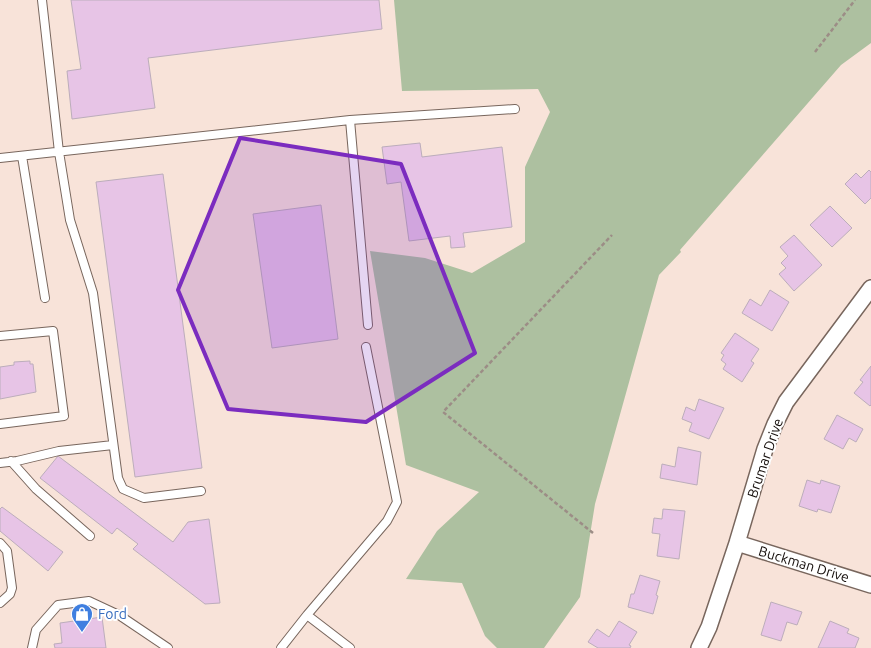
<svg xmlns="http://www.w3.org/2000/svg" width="871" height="648" viewBox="0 0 871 648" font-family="Ubuntu,sans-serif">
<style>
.green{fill:#adc0a0}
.building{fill:#e7c4e6;stroke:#bcadbb}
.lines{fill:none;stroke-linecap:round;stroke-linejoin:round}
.lane-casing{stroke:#78665d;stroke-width:10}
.street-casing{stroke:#78665d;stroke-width:18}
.path{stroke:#9c8d86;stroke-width:2.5;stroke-dasharray:4 2.5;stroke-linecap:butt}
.lane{stroke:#fff;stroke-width:8}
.street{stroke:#fff;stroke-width:15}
.marked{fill:#7b2cbf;fill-opacity:0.2;stroke:#7b2cbf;stroke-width:4;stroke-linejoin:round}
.labels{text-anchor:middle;stroke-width:4;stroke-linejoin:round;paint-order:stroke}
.street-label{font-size:14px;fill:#140d0a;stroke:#fff}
.shop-label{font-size:14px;fill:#366cbe;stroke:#fff;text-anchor:start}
</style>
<rect width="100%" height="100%" fill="#f8e3d9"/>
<path class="green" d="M394 0H871V43L841 65 680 250 681 252 659 275 595 504 580 597 544 648H497L485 636 462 583 406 579 437 531 479 492 406 465 370 251 425 258 472 273 525 242V167L550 112 538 89 402 91Z"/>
<path class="building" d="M71 0H379L382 29 148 58 155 108 72 119 67 71 81 69Z
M420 143 422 157 502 147 512 227 463 233 465 247 451 248 450 236 409 241 401 182 387 184 382 147Z
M869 170 871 172V198L865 204 845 184 856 173 861 178Z
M163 174 202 468 135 477 96 182Z
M321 205 338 339 272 348 253 214Z
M830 206 852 228 832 247 810 225Z
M794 235 822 265 794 291 779 274 786 268 781 263 788 256 780 247Z
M770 290 789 302 772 331 742 313 750 299 761 306Z
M735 333 759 349 751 361 754 363 742 382 723 369 726 364 721 360 724 355 721 353Z
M30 361V364H33L36 392 0 399V367L14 365V362Z
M871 366V405L870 406 854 393 863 382 860 380Z
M699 399 724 408 709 439 689 431 692 423 682 419 686 407 695 411Z
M837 415 863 429 856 442 849 438 843 449 824 439Z
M678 447 701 452 697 485 660 478 662 464 675 467Z
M58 456 173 542 188 522 209 519 220 603 205 604 133 549 138 544 117 528 112 534 40 478Z
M807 480 820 484 821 480 840 486 831 513 818 509 817 512 799 506Z
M2 507 63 552 48 571 0 531V509Z
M663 509 685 511 679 559 657 556 660 534 652 533 654 518 662 519Z
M640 575 660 581 656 595 658 596 653 614 628 607 631 594H634Z
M771 602 802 612 797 625 787 622 781 641 761 635Z
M102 617 106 648H55L54 644 62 643 60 623Z
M619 621 637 632 629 645 631 646 630 648H598L588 642 597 629 609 637Z
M830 621 849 629 847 633 859 638 855 648H818Z"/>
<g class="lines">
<g class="lane-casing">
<path id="lane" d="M42 0 59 152 70 220 93 293 118 478 123 489 144 498 201 491
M350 120 368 325
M22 156 45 298
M0 158 350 120 515 109
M0 336 53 331 64 416 0 424
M11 461 36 489 90 536
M0 463 17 461 59 451 113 445
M0 543 7 551 12 588 10 594 0 603
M307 615 350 648
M32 648 36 630 58 605 89 601 119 615 168 648
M281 648 307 615 387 521 397 502 366 347"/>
</g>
<g class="street-casing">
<path id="street" d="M737 543 871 585
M699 648 709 627 737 543 765 449 775 424 786 402 871 288"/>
</g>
<path class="path" d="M815 52 855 0
M593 533 443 412 612 235"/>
<use href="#lane" class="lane"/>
<use href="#street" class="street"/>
</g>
<path class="marked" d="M240 138 401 164 475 353 366 422 228 409 178 290Z"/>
<defs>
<g id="shop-pin" transform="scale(1.125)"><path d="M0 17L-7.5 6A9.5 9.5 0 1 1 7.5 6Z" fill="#3f7fe0" stroke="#fff"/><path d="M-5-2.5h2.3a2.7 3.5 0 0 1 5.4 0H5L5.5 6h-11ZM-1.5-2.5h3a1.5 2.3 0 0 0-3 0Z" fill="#fff"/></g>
</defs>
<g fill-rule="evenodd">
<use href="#shop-pin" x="82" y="614"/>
</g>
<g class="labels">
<g class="street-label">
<text transform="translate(765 458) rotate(-71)" y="5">Brumar Drive</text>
<text transform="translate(804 564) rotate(17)" y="5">Buckman Drive</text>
</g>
<g class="shop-label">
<text x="98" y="619">Ford</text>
</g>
</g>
</svg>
